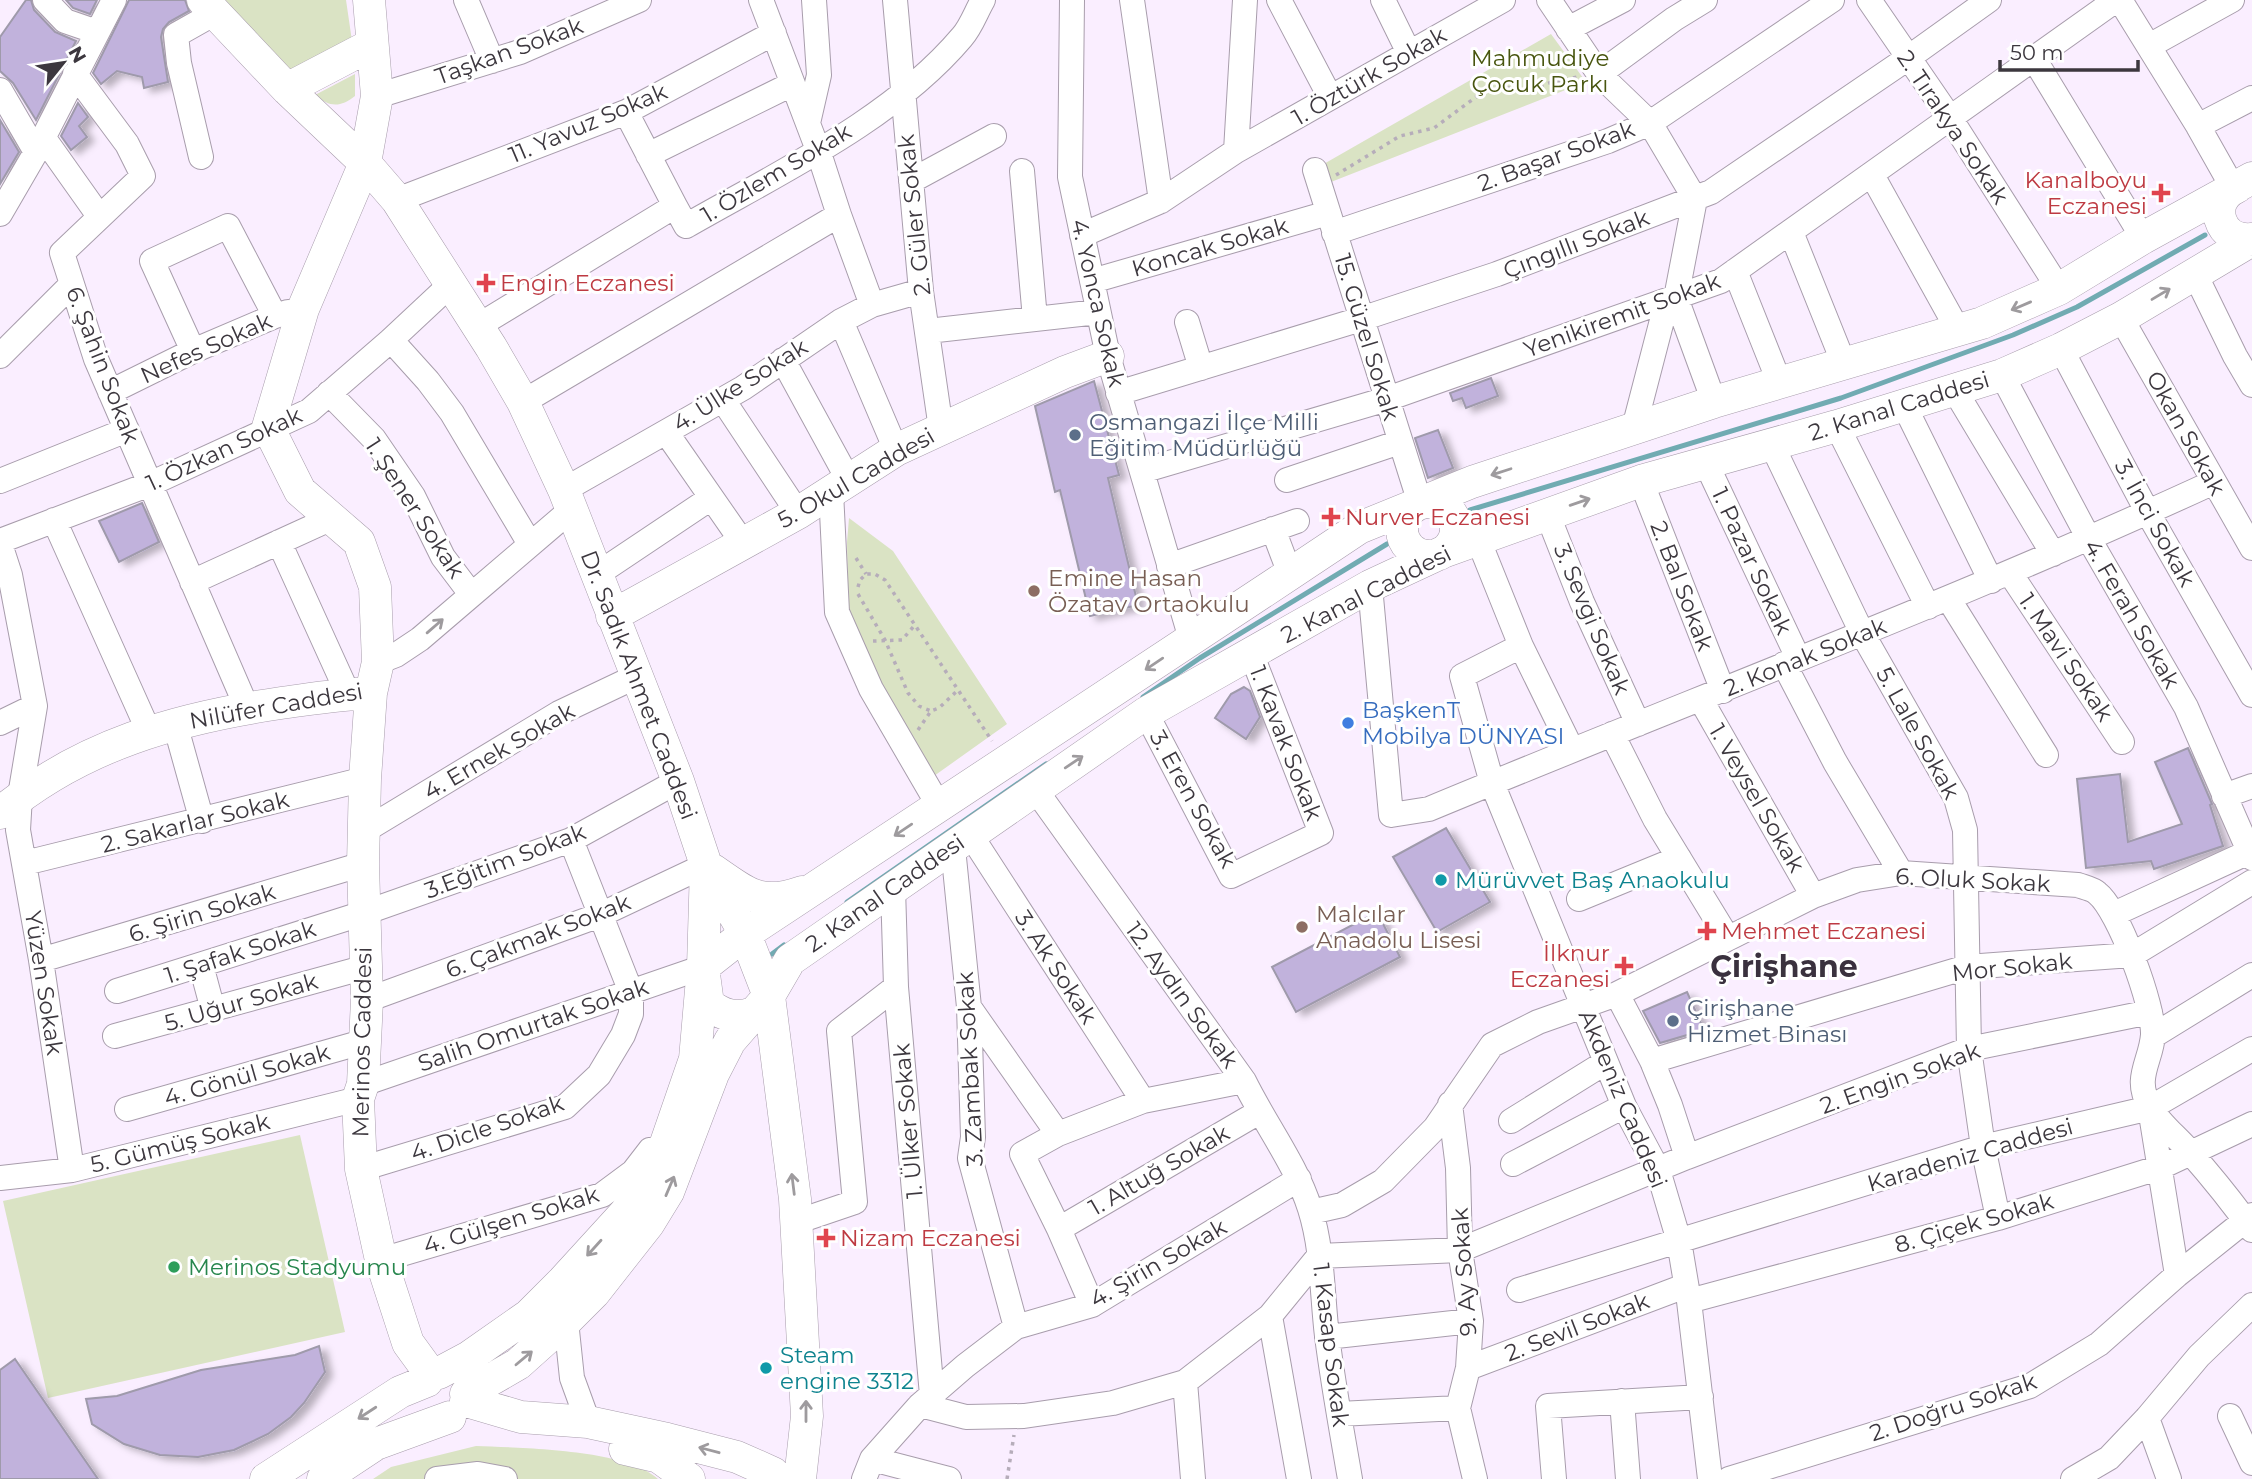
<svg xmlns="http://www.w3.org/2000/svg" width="2252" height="1479" viewBox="0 0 2252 1479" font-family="Montserrat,sans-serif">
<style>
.green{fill:#dae3c4}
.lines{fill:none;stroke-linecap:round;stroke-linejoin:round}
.stream{stroke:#71abb2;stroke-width:5}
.building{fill:#c1b2dc;stroke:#9f9aab;stroke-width:2;filter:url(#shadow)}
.minor-casing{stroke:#a89dac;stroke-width:26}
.major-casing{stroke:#a89dac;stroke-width:33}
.path{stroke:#b6adba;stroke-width:3.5;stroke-dasharray:3.5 5;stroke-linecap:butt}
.minor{stroke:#fff;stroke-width:24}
.major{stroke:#fff;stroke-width:32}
.oneway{stroke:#9e9b9e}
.health-dot{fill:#e0444e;stroke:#fff;stroke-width:2.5}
.service-dot{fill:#5c6f8a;stroke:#fff;stroke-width:2.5}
.education-dot{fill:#8d6e63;stroke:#fff;stroke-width:2.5}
.shop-dot{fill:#3f7fe0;stroke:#fff;stroke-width:2.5}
.culture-dot{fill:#0f9aa8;stroke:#fff;stroke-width:2.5}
.leisure-dot{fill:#2e9e5b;stroke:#fff;stroke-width:2.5}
.labels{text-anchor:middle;stroke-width:6;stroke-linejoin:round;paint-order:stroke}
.street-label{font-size:23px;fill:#3c373e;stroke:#fff}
.park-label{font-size:23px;fill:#48550f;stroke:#fff}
.health-label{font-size:23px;fill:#be3a42;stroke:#fff;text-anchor:start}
.service-label{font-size:23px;fill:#4e5e75;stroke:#fff;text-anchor:start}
.education-label{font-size:23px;fill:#785e54;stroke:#fff;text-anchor:start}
.shop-label{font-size:23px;fill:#366cbe;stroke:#fff;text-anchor:start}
.culture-label{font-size:23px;fill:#0d838f;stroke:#fff;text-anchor:start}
.leisure-label{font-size:23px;fill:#27864d;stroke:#fff;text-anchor:start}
.district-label{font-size:30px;font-weight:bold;fill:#3a313e;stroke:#fff}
</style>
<defs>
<filter id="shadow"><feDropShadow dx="7" dy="4" stdDeviation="3.5" flood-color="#0004"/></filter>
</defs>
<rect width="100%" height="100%" fill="#faeeff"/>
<path class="green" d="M224 0H346L352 41 298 77Z
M1551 34 1586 82 1331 182 1322 165Z
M355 74V96C340 108 329 107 315 95Z
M849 518 893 551 1007 724 934 776 882 684 848 610 847 542Z
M300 1135 345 1332 48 1398 3 1201Z
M476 1446C521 1448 626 1449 658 1479H373L391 1467Z"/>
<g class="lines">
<path class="stream" d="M1470 510 1841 398 2013 335 2077 307 2205 235
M1143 697 1200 658 1387 544
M847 902 1046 764
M772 954 784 945"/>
</g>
<path class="building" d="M26 0H31L34 10 55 32 76 41 36 120 13 83 0 71V37Z
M66 0H97L90 14 73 8Z
M129 0H185L189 11 169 22 163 29 161 37 168 82 144 88 142 77 117 71 101 84 93 73Z
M78 103 88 117 79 126 87 137 71 150 61 136Z
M0 120 19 152 0 184Z
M1491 378 1498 396 1466 408 1462 398 1453 401 1450 393Z
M1094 381 1119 475 1108 478 1138 605 1090 616 1060 490 1055 492 1035 406Z
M1438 430 1453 468 1428 478 1415 438Z
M142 503 159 542 119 562 99 521Z
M1244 687 1250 691 1260 717 1246 739 1215 718 1231 694Z
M2188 748 2212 804 2210 805 2223 846 2154 869 2151 861 2086 868 2077 779 2120 774 2128 842 2182 824 2155 762Z
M1446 828 1490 902 1437 932 1393 857Z
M1377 912 1400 957 1296 1012 1272 967Z
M1687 992 1704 1030 1660 1043 1643 1011Z
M319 1346 325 1372 304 1403 291 1417 268 1434 234 1450 198 1457 160 1455 124 1444 92 1424 86 1399 117 1396 201 1370 295 1355Z
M15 1359 80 1453 98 1479H0V1370Z"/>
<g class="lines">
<g class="minor-casing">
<path id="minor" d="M45 0 65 21 97 32
M466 0 492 61
M761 0 818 150 839 215 872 305
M895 0 921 291 941 429
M1072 0 1070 177 1108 356 1191 639
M1132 0 1161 201
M1279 0 1330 97
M1383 0 1409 53
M1549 0 1599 74 1650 123 1695 199 1676 298 1714 402
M1869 0 1950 118 2059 289
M2120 0 2198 126 2233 188
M1568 29 1623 0
M2149 46 2232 0
M2033 57 2143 238
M75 74 127 144 143 176 62 253 96 359 247 708
M1599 74 1674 19 1705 0
M0 90 36 152
M377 96 520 52 639 0
M626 112 675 206
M808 123 819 75 814 0
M2198 126 2252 98
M43 137 99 216
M1236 151 1503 0
M648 155 792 84
M201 157 179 63 176 35 215 13
M1315 170 1420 503
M1022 171 1035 319
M1872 175 1958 330
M911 181 994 136
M397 200 626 112 774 33
M0 214 36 152 114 0
M1791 232 1844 364
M1334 233 1608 141 1650 123 1832 0
M1082 235 1161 201 1236 151 1245 0
M1735 271 1780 384
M2195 274 2235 356 2252 385
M1092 281 1328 213
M2121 318 2252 548
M841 321 896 450
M1187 322 1201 368
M478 326 675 206 686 226C778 173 892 120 962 37 971 27 976 12 983 0
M928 331 1098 312
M391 340 428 381 452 413 530 544
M2061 349 2148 513 2252 695
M193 351 152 261 228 226 275 316
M0 356 71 285
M783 360 848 479
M2002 375 2089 539 2186 707 2252 858
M1954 389 2053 554
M110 392 193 351 275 316 288 312
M329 393 374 439 413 496 443 557 471 594
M1118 393 1361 319 1497 274 1711 192 1908 58 1989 0
M723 400 798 513
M523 402 839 215
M1904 405 1991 581
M1837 426 1928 607
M1634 428 1667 301
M666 432 743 543
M1772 445 1862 633 1956 798 1965 830 1969 1049 1983 1147 1998 1218
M1706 463 1798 658
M1142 471 1387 399 1721 281 2116 0
M1287 480 1400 442
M0 481 127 430
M1641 481 1723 691
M564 490 743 388 841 321 872 305 921 291
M831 492 837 612 871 689 939 806
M1547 513 1582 602 1638 724
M54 520 149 732
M1273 529 1290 574
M1478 539 1521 646 1572 750
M0 541 150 484 309 411 391 340 452 283
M279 542 348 694
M0 544 10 575 35 706 20 796 18 830 41 960 72 1170
M1169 566 1297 521
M2010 573 2122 742
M596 575 711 498
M192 582 332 518
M1370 586 1391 815 1429 809C1691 700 1956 601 2214 482
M1948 598 2046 755
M1521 646 1462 676 1492 783 1624 1106 1658 1170 1679 1241 1689 1301 1710 1479
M378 662 396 655 420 639 572 509
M1784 664 1835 762 1901 873
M1701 700 1813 896
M1146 713 1231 876 1321 833 1251 653
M0 723 35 706
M175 724 202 821
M1612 734 1655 819 1727 937
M1035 789 1244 1081C1265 1124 1296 1164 1310 1209 1323 1250 1322 1295 1327 1336 1333 1384 1342 1432 1350 1479
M2224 796 2252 786
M364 831 559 713 637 676
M970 834 1143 1101
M953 848 969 1007 973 1137 970 1158 1016 1327
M25 863 365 779
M893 888 896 987 932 1395
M1579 899 1679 858
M2114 914 2249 852
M41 960 363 864
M201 965 213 1010
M117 991 364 913 571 840 678 781
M1617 994 1652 1061 1670 1105 1687 1157
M367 1000 600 915 706 865
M969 1007 1058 1134
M115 1036 366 967
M2153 1036 2252 975
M1652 1061 1967 967 2132 955 2252 882
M363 1084 703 967
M1450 1104 1458 1168 1460 1250 1471 1321 1468 1368 1458 1408 1475 1479
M2150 1108 2177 1275
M127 1109 366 1041
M1511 1121 1606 1062
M1513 1164 1624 1106
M361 1169 565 1107 599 1075 623 1035 631 1014V992L571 840
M0 1178 72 1170 358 1099
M1311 1212 1342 1205 1383 1181 1435 1128 1492 1045 1538 1022 1617 994 1813 896 1857 880 1901 873 2078 885C2083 887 2093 889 2097 893 2119 910 2154 1007 2153 1035 2151 1062 2133 1078 2150 1107 2159 1123 2177 1137 2189 1151 2211 1176 2233 1203 2252 1230
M796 1222 855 1202 839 1031 896 987
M1059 1229 1259 1112
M381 1260 602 1195 633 1172 650 1150
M1519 1290 1983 1147 2150 1108 2252 1049
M1689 1301 1998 1218 2161 1167 2252 1124
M1092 1305 1059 1229 1022 1154 1058 1134 1143 1101 1244 1081
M1270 1316 1299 1479
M566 1321 572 1378 588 1422
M1327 1337 1471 1321
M1468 1368 1685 1286
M1185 1382 1193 1479
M1622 1401 1628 1479
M920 1405 966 1417 1024 1416 1113 1403 1185 1382 1270 1316 1319 1256 1460 1250 1687 1157 1969 1049 2150 1012
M1339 1414 1458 1408
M2230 1416 2252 1463
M2147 1418 2169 1479
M872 1459 949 1479
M437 1479 478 1474 505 1479
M864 1479 872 1459 920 1405 965 1366 1016 1327 1092 1305 1299 1179
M1554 1479 1548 1406 1701 1397
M1729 1479 2030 1386 2099 1344 2177 1275 2252 1215
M2073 1479 2109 1458 2147 1418 2199 1356 2252 1305"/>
</g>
<g class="major-casing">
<path id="major" d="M203 0 287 89 365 163 397 200 491 347 523 402 564 490 678 781 706 865 745 934 769 996 795 1199 807 1416 800 1479
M287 89 371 45
M2237 187C2206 201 2219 243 2252 239
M1402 529a27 27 0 1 1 54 0a27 27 0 1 1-54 0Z
M612 616 798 513 896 450 1065 372 1108 356
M371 693 365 779 363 864 367 1000 363 1084 358 1099 361 1169 381 1260 408 1343 432 1376
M0 813C81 745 178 718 281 703 311 699 341 694 371 693L378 662 375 587 359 542 300 491 268 427 303 309 365 163 377 96 369 0
M706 867 703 967 708 1004C724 1016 735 1019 754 1013
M713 870C747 893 759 907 802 892
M439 1373 469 1357 529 1315 563 1281 626 1212 666 1143 695 1059 703 967 745 934 1290 574 1359 528 1472 482 1714 402 1982 323 2059 289 2143 238 2252 178
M466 1394 518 1364 566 1321 594 1293 649 1223 668 1192 713 1074 730 1041 769 996 790 960 1146 713 1370 586 1443 552 1641 481 1837 426 2002 375 2061 349 2121 318 2252 240
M466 1401 521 1417 588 1422 667 1439 737 1457 773 1473
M625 1449 659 1457 689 1479
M266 1479 400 1392 427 1381
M323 1479 376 1444 450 1417"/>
</g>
<path class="path" d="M1336 175 1400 136 1434 128 1480 94 1496 87 1531 90 1552 82 1578 77
M856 558 866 574
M858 587 860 580 866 574H875L885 580 992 741
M858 594 885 640 908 693 919 706 931 711
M873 641 902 640 914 626
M918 730 931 711 939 708 958 690
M1007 1479 1014 1435"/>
<use href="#minor" class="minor"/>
<use href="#major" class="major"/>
</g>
<defs><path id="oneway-shaft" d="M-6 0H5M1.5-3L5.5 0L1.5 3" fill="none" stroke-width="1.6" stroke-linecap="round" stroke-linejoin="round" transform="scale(1.75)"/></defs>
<g class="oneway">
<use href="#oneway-shaft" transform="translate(2161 294) rotate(-31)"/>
<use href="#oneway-shaft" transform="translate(2021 306) rotate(157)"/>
<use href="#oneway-shaft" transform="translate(1501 472) rotate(162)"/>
<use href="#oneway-shaft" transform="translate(1580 502) rotate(-19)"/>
<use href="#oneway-shaft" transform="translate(435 626) rotate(-41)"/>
<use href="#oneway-shaft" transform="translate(1154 664) rotate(146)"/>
<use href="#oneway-shaft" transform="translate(1074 762) rotate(-34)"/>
<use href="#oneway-shaft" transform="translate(903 830) rotate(146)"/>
<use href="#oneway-shaft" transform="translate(793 1184) rotate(-97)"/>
<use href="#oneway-shaft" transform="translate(670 1186) rotate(-67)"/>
<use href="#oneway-shaft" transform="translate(594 1248) rotate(132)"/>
<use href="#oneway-shaft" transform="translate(524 1358) rotate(-40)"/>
<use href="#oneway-shaft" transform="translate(806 1411) rotate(-90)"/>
<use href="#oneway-shaft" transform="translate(367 1413) rotate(147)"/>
<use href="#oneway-shaft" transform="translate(709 1450) rotate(-165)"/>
</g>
<g class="health-dot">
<path d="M2157.5 182.5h7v7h7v7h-7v7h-7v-7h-7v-7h7z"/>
<path d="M482.5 272.5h7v7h7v7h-7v7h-7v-7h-7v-7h7z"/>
<path d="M1327.5 506.5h7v7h7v7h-7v7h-7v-7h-7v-7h7z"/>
<path d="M1703.5 920.5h7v7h7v7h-7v7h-7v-7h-7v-7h7z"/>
<path d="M1620.5 955.5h7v7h7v7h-7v7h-7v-7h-7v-7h7z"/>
<path d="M822.5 1227.5h7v7h7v7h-7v7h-7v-7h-7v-7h7z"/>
</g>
<g class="service-dot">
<circle cx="1075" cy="435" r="7"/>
<circle cx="1673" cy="1021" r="7"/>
</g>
<g class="education-dot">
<circle cx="1034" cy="591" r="7"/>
<circle cx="1302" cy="927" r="7"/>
</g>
<circle class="shop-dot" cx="1348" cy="723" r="7"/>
<g class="culture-dot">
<circle cx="1441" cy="880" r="7"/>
<circle cx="766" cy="1368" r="7"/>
</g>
<circle class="leisure-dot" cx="174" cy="1267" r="7"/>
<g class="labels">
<g class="street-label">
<text transform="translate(509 51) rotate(-20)" y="8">Taşkan Sokak</text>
<text transform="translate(1369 76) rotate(-30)" y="8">1. Öztürk Sokak</text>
<text transform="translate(588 123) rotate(-23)" y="8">11. Yavuz Sokak</text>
<text transform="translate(1953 127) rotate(56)" y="8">2. Tırakya Sokak</text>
<text transform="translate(1556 156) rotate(-20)" y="8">2. Başar Sokak</text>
<text transform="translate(776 173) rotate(-31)" y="8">1. Özlem Sokak</text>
<text transform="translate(914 215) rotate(-96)" y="8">2. Güler Sokak</text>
<text transform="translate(1576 244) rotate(-21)" y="8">Çıngıllı Sokak</text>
<text transform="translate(1210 247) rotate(-16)" y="8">Koncak Sokak</text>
<text transform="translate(1098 303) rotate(77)" y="8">4. Yonca Sokak</text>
<text transform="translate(1622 315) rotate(-20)" y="8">Yenikiremit Sokak</text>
<text transform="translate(1367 337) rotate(73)" y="8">15. Güzel Sokak</text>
<text transform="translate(206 348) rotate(-24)" y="8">Nefes Sokak</text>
<text transform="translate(103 365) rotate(69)" y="8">6. Şahin Sokak</text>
<text transform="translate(740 385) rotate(-32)" y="8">4. Ülke Sokak</text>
<text transform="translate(1899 406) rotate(-17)" y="8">2. Kanal Caddesi</text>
<text transform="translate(2186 433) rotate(61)" y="8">Okan Sokak</text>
<text transform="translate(224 449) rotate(-25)" y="8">1. Özkan Sokak</text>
<text transform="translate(856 478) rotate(-30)" y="8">5. Okul Caddesi</text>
<text transform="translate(415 508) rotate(57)" y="8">1. Şener Sokak</text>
<text transform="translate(2155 523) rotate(61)" y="8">3. İnci Sokak</text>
<text transform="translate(1752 561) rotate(65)" y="8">1. Pazar Sokak</text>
<text transform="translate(1682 586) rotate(69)" y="8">2. Bal Sokak</text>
<text transform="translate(1366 594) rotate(-27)" y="8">2. Kanal Caddesi</text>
<text transform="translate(2132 614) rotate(60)" y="8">4. Ferah Sokak</text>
<text transform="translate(1592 619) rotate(67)" y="8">3. Sevgi Sokak</text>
<text transform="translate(1805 657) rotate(-22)" y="8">2. Konak Sokak</text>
<text transform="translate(2066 657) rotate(56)" y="8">1. Mavi Sokak</text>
<text transform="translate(639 685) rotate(69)" y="8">Dr. Sadık Ahmet Caddesi</text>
<text transform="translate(276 706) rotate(-10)" y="8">Nilüfer Caddesi</text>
<text transform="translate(1918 733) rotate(61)" y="8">5. Lale Sokak</text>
<text transform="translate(1286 743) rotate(69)" y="8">1. Kavak Sokak</text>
<text transform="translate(499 751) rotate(-30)" y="8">4. Ernek Sokak</text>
<text transform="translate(1757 798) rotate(60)" y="8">1. Veysel Sokak</text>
<text transform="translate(1193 799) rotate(61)" y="8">3. Eren Sokak</text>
<text transform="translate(195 822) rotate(-14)" y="8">2. Sakarlar Sokak</text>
<text transform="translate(505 861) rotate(-21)" y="8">3.Eğitim Sokak</text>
<text transform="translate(1973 880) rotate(3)" y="8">6. Oluk Sokak</text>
<text transform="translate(885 893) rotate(-35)" y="8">2. Kanal Caddesi</text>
<text transform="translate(202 913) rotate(-17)" y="8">6. Şirin Sokak</text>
<text transform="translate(538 936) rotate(-21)" y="8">6. Çakmak Sokak</text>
<text transform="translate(240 952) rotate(-18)" y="8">1. Şafak Sokak</text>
<text transform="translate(1056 967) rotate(57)" y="8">3. Ak Sokak</text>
<text transform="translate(2012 967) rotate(-6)" y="8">Mor Sokak</text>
<text transform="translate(44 983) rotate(81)" y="8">Yüzen Sokak</text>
<text transform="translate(1182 995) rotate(54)" y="8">12. Aydın Sokak</text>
<text transform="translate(241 1002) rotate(-16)" y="8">5. Uğur Sokak</text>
<text transform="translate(533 1025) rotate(-19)" y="8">Salih Omurtak Sokak</text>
<text transform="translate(362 1042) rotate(-89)" y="8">Merinos Caddesi</text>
<text transform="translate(970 1069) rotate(-93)" y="8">3. Zambak Sokak</text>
<text transform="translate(247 1075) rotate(-16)" y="8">4. Gönül Sokak</text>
<text transform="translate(1900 1078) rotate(-20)" y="8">2. Engin Sokak</text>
<text transform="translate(1623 1099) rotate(67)" y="8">Akdeniz Caddesi</text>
<text transform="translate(908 1121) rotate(-95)" y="8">1. Ülker Sokak</text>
<text transform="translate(487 1128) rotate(-19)" y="8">4. Dicle Sokak</text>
<text transform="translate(180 1143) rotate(-14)" y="8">5. Gümüş Sokak</text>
<text transform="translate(1970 1155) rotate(-16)" y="8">Karadeniz Caddesi</text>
<text transform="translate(1159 1170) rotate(-30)" y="8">1. Altuğ Sokak</text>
<text transform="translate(511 1220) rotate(-17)" y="8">4. Gülşen Sokak</text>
<text transform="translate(1974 1223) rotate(-16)" y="8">8. Çiçek Sokak</text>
<text transform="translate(1158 1263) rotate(-30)" y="8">4. Şirin Sokak</text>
<text transform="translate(1464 1272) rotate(-94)" y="8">9. Ay Sokak</text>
<text transform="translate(1577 1327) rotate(-21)" y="8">2. Sevil Sokak</text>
<text transform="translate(1331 1345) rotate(83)" y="8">1. Kasap Sokak</text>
<text transform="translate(1953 1407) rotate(-18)" y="8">2. Doğru Sokak</text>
</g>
<g class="park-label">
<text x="1540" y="66">Mahmudiye<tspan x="1540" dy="26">Çocuk Parkı</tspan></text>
</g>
<g class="health-label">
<text x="2147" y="188" text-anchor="end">Kanalboyu<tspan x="2147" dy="26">Eczanesi</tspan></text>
<text x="500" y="291">Engin Eczanesi</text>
<text x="1345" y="525">Nurver Eczanesi</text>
<text x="1721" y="939">Mehmet Eczanesi</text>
<text x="1610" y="961" text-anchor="end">İlknur<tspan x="1610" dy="26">Eczanesi</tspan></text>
<text x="840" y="1246">Nizam Eczanesi</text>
</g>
<g class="service-label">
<text x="1089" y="430">Osmangazi İlçe Milli<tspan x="1089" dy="26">Eğitim Müdürlüğü</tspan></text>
<text x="1687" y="1016">Çirişhane<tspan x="1687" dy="26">Hizmet Binası</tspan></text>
</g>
<g class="education-label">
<text x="1048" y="586">Emine Hasan<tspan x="1048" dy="26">Özatav Ortaokulu</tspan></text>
<text x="1316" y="922">Malcılar<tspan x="1316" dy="26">Anadolu Lisesi</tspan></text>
</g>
<g class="shop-label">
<text x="1362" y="718">BaşkenT<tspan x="1362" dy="26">Mobilya DÜNYASI</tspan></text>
</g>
<g class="culture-label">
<text x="1455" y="888">Mürüvvet Baş Anaokulu</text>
<text x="780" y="1363">Steam<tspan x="780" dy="26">engine 3312</tspan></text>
</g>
<g class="leisure-label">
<text x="188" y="1275">Merinos Stadyumu</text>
</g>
<g class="district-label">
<text x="1784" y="977">Çirişhane</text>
</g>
</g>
<g transform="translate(63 63) rotate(60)" stroke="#ffffff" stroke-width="5" paint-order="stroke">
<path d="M0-5L12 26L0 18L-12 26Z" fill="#3c373e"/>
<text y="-10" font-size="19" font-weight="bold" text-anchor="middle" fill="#3c373e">N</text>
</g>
<path d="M2000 60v10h138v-10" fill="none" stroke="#3c373e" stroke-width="3.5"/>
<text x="2010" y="60" font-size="21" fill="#3c373e" stroke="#ffffff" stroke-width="5" paint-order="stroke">50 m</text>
</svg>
